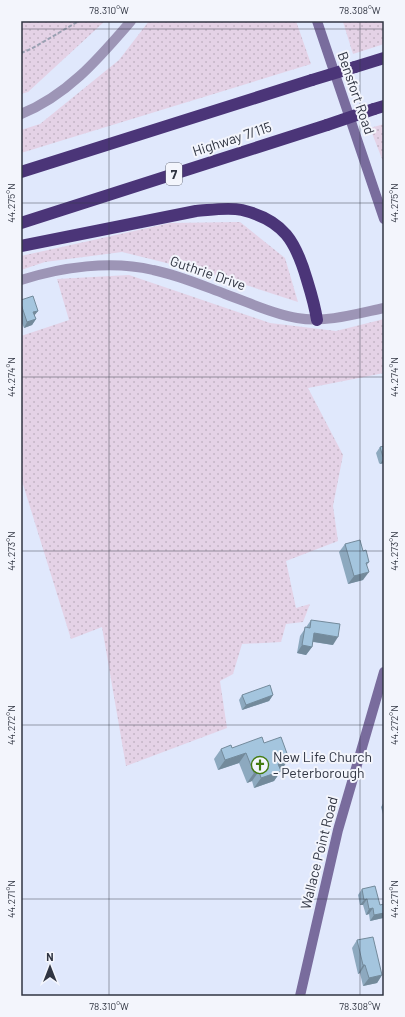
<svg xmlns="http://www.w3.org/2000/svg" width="405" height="1017" viewBox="0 0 405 1017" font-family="Barlow,sans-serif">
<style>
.grass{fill:url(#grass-dots)}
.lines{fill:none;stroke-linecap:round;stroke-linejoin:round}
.path{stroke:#9ba1b3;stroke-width:2;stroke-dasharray:4 2;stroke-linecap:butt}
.tertiary{stroke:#9d95b6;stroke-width:10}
.secondary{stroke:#796c9d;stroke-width:10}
.motorway{stroke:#4b3578;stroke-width:12}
.motorway-bridge{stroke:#4b3578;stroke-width:12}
.wall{fill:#8da9bf}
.shaded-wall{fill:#738a9b}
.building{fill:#a4c5de;stroke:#738a9b}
.ticks{fill:none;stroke:#303542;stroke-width:1;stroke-opacity:0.45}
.labels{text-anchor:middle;stroke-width:4;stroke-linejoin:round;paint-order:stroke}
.shield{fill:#f3f5fc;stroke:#6a6f7a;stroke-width:1}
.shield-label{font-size:13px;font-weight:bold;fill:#303542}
.street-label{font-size:14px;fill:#303542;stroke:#f3f5fc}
.poi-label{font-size:14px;fill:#303542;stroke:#f3f5fc;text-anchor:start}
.neatline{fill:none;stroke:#303542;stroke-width:1.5}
.ticks-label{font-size:10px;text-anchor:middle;fill:#303542}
</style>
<defs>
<pattern id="grass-dots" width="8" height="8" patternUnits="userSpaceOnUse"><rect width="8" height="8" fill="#e4d2e6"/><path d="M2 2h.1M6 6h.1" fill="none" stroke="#c4b5c6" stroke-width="1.8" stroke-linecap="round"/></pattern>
</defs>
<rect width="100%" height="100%" fill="#e0e8fc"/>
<path class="grass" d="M21 21H105L28 92 21 94Z
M149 21H296L311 64 21 153V130L40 124 119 60Z
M344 21H384V44L353 54 343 22Z
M384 124V164L370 128Z
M240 222 285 258 298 302 215 275 122 252 45 262 21 270V256L170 223Z
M129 275 270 323 336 331 384 319V373L308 388 343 455 333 506 338 541 286 561 296 608 310 604 303 622 286 624 281 642 242 644 233 674 220 681 227 728 126 766 102 627 71 639 21 478V336L69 320 57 279Z"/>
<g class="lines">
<path class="path" d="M21 53 31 49 79 21"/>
<path class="tertiary" d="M21 114C68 95 99 58 131 21
M21 280C62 267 111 260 153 270 178 275 201 285 225 294 248 302 272 314 297 318 326 323 356 314 384 308"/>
<path class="secondary" d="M317 21 384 219
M300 996 338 830 384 672"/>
<path class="motorway" d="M355 67 384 58
M374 109 384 106
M21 172 312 80
M21 223 327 125
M21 246 196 211C211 210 228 207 242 210 284 220 296 242 307 280 311 293 315 306 317 320"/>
<path class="motorway-bridge" d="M312 80 355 67
M327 125 374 109"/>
</g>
<path class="wall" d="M21 300 38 311 34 315 36 319 32 325 24 328 21 321Z
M384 446V463L380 464 379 463 376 453 380 447Z
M345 544 363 551 369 562 367 565 363 580 348 584 339 552Z
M311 620 333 645 313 642 312 647 306 655 297 653 300 636Z
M242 695H273L269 701 242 710 239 700Z
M264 743 282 769 281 770V771L274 781 254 788 252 781 247 783 239 763 218 770 214 759 221 749 232 748Z
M384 802V818L381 807Z
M362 889 380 905 384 904V917L383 918 370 921 369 914 366 915 363 905H360L358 895Z
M357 940 382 975 377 983 363 986 360 973 358 974 352 948Z"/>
<path class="shaded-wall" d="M38 311 34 316 33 312Z
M36 319 32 325 24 328 27 322Z
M384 458V463L380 464Z
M369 572 363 580 348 584 354 576Z
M314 633 338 637 333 645 309 641Z
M302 645 312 647 306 655 297 653Z
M273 695 269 701 242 710 246 705Z
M246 753 239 763 218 770 225 760Z
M289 759 282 769 271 774 278 764Z
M259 771 252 781 247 783 254 773Z
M281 771 274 781 254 788 261 778Z
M367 899 363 905H360L364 900Z
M373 908 369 914 366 915 369 909Z
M384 913 383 918 370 921 374 915Z
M363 965H365L360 973 358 974Z
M382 975 377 983 363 986 369 978Z"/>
<path class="building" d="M33 296 38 311 33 312 36 319 27 322 21 304V300Z
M384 446V458L383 457 380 447Z
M360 540 363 551 366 550 369 562 366 563 369 572 354 576 345 544Z
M311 620 340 624 338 637 314 633 312 647 302 645 305 627 310 628Z
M270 685 273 695 246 705 242 695Z
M262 737 264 743 281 737 289 759 278 764 281 771 261 778 259 771 254 773 246 753 225 760 221 749 231 745 232 748Z
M375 886 380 905 384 904V913L374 915 373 908 369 909 367 899 364 900 362 889Z
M373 937 382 975 369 978 365 965H363L357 940Z"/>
<path class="ticks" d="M109 21V996M360 21V996M21 29H384M21 203H384M21 377H384M21 551H384M21 725H384M21 899H384"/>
<defs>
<g id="church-ring" transform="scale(0.9)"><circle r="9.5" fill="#f3f5fc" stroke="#437b0f" stroke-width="1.5"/><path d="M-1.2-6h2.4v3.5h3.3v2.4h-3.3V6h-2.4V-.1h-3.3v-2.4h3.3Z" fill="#437b0f"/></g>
</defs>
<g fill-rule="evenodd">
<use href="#church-ring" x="260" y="765"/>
</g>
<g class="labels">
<rect class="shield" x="166" y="163" width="16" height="22" rx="3"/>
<g class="shield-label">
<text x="174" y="179">7</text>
</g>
<g class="street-label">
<text transform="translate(356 93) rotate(71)" y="5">Bensfort Road</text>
<text transform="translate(232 139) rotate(-18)" y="5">Highway 7/115</text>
<text transform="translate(208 273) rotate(19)" y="5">Guthrie Drive</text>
<text transform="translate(319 853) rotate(-76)" y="5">Wallace Point Road</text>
</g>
<g class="poi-label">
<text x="273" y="762">New Life Church<tspan x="273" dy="16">- Peterborough</tspan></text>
</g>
</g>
<rect width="405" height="1017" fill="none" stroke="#f3f5fc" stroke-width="44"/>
<g transform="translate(50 967)" stroke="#f3f5fc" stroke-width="3" paint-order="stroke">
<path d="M0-3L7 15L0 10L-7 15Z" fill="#303542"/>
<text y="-6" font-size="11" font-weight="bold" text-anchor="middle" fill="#303542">N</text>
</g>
<rect x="22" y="22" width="361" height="973" class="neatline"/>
<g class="ticks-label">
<text x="109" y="14">78.310°W</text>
<text x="360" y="14">78.308°W</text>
<text transform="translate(11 203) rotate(-90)" y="4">44.275°N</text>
<text transform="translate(394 203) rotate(-90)" y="4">44.275°N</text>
<text transform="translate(11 377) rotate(-90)" y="4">44.274°N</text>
<text transform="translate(394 377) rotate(-90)" y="4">44.274°N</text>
<text transform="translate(11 551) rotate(-90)" y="4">44.273°N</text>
<text transform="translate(394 551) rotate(-90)" y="4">44.273°N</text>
<text transform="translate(11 725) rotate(-90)" y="4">44.272°N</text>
<text transform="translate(394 725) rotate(-90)" y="4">44.272°N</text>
<text transform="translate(11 899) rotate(-90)" y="4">44.271°N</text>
<text transform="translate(394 899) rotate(-90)" y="4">44.271°N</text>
<text x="109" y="1010">78.310°W</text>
<text x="360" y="1010">78.308°W</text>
</g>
</svg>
